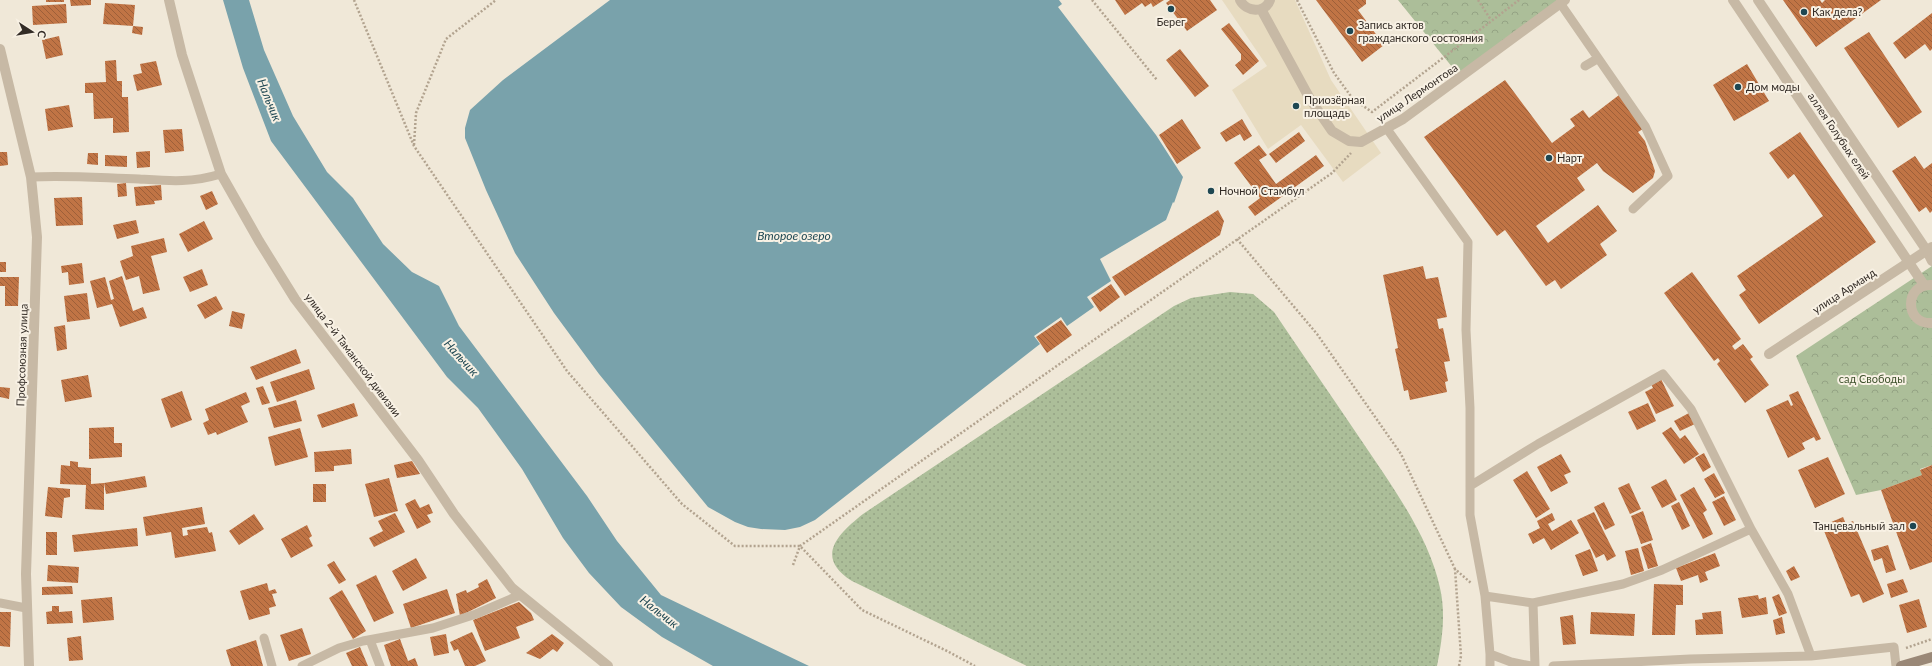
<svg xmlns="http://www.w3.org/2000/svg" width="1932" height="666" viewBox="0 0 1932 666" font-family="Lato,sans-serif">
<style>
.grass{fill:url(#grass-dots)}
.forest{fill:url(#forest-crowns)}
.plaza{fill:#e7dbc0}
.water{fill:#79a2ab}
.building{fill:url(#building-back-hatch)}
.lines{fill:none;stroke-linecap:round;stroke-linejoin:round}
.path{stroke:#b2a38f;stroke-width:2.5;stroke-dasharray:2 2;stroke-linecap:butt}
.service{stroke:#c7b9a5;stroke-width:9}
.pedestrian{stroke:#c7b9a5;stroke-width:10}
.minor{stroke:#c7b9a5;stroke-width:10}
.tertiary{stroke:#c7b9a5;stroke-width:10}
.secondary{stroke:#9a8877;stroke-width:10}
.poi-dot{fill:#1e4752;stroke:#f8f1e4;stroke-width:1.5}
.labels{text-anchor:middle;stroke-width:4;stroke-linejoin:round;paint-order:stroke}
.poi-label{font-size:11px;fill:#332c26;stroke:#f8f1e4;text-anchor:start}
.street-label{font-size:11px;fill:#332c26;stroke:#f8f1e4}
.park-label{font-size:11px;fill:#3d502b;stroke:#f8f1e4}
.water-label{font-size:12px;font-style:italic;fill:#1e4752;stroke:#f8f1e4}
</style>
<defs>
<pattern id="grass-dots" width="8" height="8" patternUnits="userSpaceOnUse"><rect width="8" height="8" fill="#acbe99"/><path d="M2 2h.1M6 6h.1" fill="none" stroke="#94a384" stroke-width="1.8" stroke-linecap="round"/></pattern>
<pattern id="forest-crowns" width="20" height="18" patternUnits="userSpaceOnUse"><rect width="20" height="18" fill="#acbe99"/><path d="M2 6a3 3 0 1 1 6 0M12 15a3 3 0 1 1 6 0" fill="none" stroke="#94a384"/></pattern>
<pattern id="building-back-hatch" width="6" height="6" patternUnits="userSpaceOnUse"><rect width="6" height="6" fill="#c07445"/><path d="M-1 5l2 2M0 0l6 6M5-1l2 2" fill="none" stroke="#9d5f39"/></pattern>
</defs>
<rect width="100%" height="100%" fill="#f0e8d8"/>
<path class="grass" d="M1230 292 1253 294 1274 312C1302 354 1331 395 1359 437 1389 482 1429 535 1440 588 1446 614 1442 641 1437 666H1027L852 581C814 557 838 534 863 514L1174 306 1191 298Z"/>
<path class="forest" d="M1398 0H1565L1461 78Z
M1932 266V465L1920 469 1922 475 1881 490 1856 495 1796 356Z"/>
<path class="plaza" d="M1222 0H1295L1331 80 1381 153 1343 182 1301 125 1268 149 1232 90 1267 66Z"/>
<path class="water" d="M223 0H249L264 50 293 116 327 172 353 198 383 244 412 272 439 286 459 326 587 496 617 541 661 595 809 666H713L662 637 621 607 589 573 563 538 522 469 478 408 447 377 271 141 243 68Z
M610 0H1059L1062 4 1058 7 1156 135 1183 177 1174 203 1173 202 1166 220 1100 259 1111 281 1087 297 1094 307 1067 326 1061 317 1034 336 1040 344 815 520 800 527 785 530 761 529 748 527 735 522 708 507 599 374 554 313 515 253 486 190 465 138V128L470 110 503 80Z"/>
<path class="building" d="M46 0H64V2H46Z
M70 0H91V5L71 6Z
M1115 0H1164L1153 7 1151 3 1145 7 1142 3 1125 15Z
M1170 0H1210L1217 10 1187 31 1166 3Z
M1316 0H1366V4L1358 10 1384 45 1362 62Z
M1783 0H1820L1822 3 1825 0H1881L1816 47Z
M105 3 135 5 133 26 103 24Z
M66 4 67 23 33 25 32 6Z
M1932 13V49L1930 51 1925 44 1905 59 1893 43Z
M1229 23 1259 61 1243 75 1235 65 1241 60V54L1221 29Z
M133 26 143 27 142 35 132 33Z
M1869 32 1922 112 1898 128 1844 48Z
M59 36 63 55 46 59 42 40Z
M1180 49 1209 86 1195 97 1166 60Z
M116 60 117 81H122V97H128L129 132 113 133V118L94 119 93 93H85V83L106 82 105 61Z
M156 61 162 85 137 91 133 75 142 73 140 64Z
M1747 64 1769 101 1734 121 1713 85Z
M1505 80 1552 143 1575 126 1570 119 1583 110 1589 118 1619 95 1643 129 1638 132 1645 141 1655 171 1653 178 1633 193 1603 171 1597 163 1577 178 1585 190 1536 226 1548 243 1598 205 1617 231 1600 244 1607 255 1561 289 1555 280 1546 286 1505 230 1497 236 1424 137Z
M69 105 73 127 48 131 45 109Z
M1182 119 1201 148 1177 164 1159 135Z
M1242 119 1252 136 1244 141 1240 134 1226 142 1220 133Z
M182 129 184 151 165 153 163 130Z
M1299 132 1305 141 1276 163 1269 154Z
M1800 132 1876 242 1759 324 1739 295 1746 290 1737 276 1823 216 1794 174 1788 179 1769 153Z
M1259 145 1267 155 1259 160 1276 184 1316 155 1324 166 1255 216 1248 207 1260 198 1234 163Z
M150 151V167L137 168 136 152Z
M0 152H7L8 165 0 166Z
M88 153H98V165L87 164Z
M105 155 127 156V167L105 166Z
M1915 156 1924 169 1932 163V211L1930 213 1926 207 1919 212 1892 171Z
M126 183 127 196 118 197 117 184Z
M161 185 162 200 154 201 155 204 136 206 134 187Z
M212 191 218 204 206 210 200 196Z
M82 197 83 225 56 226 54 198Z
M1218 210 1224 221 1220 235 1125 296 1112 277Z
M136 220 139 233 117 239 113 225Z
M204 221 213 239 188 252 179 234Z
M164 238 167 252 151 256 160 290 143 294 139 276 126 280 120 261 133 256 131 246Z
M0 262H6V272H0Z
M82 263 84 283 69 285 68 272 62 273 61 266Z
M1423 266 1426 279 1438 277 1447 317 1437 319 1439 329 1443 328 1450 361 1444 362 1448 381 1445 382 1447 392 1410 400 1408 390 1404 391 1395 349 1398 348 1383 275Z
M202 269 208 285 190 292 183 277Z
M1692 272 1741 339 1732 346 1735 350 1743 344 1753 357 1750 359 1769 385 1745 403 1717 364 1720 361 1718 358 1714 361 1664 293Z
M122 276 133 311 143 307 147 318 120 327 112 304 97 308 90 281 105 277 111 300 114 299 109 281Z
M0 277H19L18 306H5V286H0Z
M1111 284 1120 297 1100 312 1091 298Z
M87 293 90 319 67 322 64 296Z
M216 296 223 309 205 319 197 305Z
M232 311 245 314 242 329 229 326Z
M1061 320 1072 335 1047 353 1036 337Z
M65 325 67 349 57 351 54 327Z
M296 349 301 363 256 380 250 367Z
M309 369 315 389 277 402 270 382Z
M88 375 92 397 65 402 61 380Z
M1661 379 1674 406 1656 414 1645 392 1653 388 1651 384Z
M263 386 270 403 262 405 256 388Z
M0 387 10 388 9 399 0 397Z
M182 391 192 420 171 428 161 399Z
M1798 391 1821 439 1816 441 1814 437 1802 443 1805 449 1788 458 1766 410 1788 400 1791 406 1793 405 1789 395Z
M246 392 250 402 241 406 248 422 217 435 216 432 208 435 203 423 209 420 205 409Z
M296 400 302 421 274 428 268 408Z
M354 403 358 416 322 428 317 415Z
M1648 403 1656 421 1637 430 1628 412Z
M1689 413 1695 424 1680 431 1674 421Z
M114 427V443H122V457L89 459V428Z
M1671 427 1680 439 1685 435 1699 454 1684 464 1662 433Z
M300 428 308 457 275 466 268 437Z
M351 449 352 464 334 466V471L315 472 314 452Z
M1704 453 1711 467 1703 472 1695 458Z
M1561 454 1571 472 1564 475 1568 483 1551 492 1537 467Z
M1828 457 1845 494 1815 508 1798 470Z
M70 461 78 462V467L91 468V484L104 483V510L85 509 86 485 60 484 61 465 70 466Z
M412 461 420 474 397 478 394 465Z
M1932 465V562L1910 570 1881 490 1922 475 1920 470Z
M1527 471 1550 509 1536 518 1513 480Z
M1714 473 1725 493 1715 498 1704 479Z
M145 476 147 487 106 494 104 483Z
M389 478 398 511 374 517 365 484Z
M1666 479 1677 500 1662 508 1651 487Z
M1629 483 1641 509 1630 514 1618 488Z
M313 484H326V502H313Z
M48 487 70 489V497L64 498 62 518 45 516Z
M1694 487 1707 510 1703 513 1713 534 1703 539 1680 495Z
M1724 496 1736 520 1724 526 1712 502Z
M415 499 420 508 429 504 433 513 427 515 431 522 417 529 405 504Z
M1604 502 1615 525 1605 530 1594 507Z
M1679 502 1690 526 1682 530 1671 506Z
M202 507 205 524 182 528 183 536 188 535 187 530 207 527 209 533 212 532 216 551 175 558 171 532 146 536 143 517Z
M1643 511 1653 540 1641 544 1631 516Z
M1594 512 1616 556 1607 561 1604 554 1596 558 1577 520Z
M395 513 405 532 374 547 369 538 383 531 378 521Z
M1552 513 1555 520 1548 524 1552 531 1571 520 1579 533 1551 550 1544 538 1533 544 1528 534 1540 528 1537 521Z
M254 514 264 529 239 545 229 531Z
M1843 517 1846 524 1853 521 1884 594 1863 603 1859 594 1851 597 1822 526Z
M307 525 312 536 309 538 313 546 291 558 281 539Z
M137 528 138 546 74 552 72 535Z
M46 532H57V555H46Z
M1651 543 1658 566 1648 569 1641 547Z
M1888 545 1896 570 1886 573 1882 558 1874 561 1871 550Z
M1638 548 1644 571 1631 575 1625 551Z
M1590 549 1598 571 1583 576 1575 555Z
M1715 553 1720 566 1705 572 1708 580 1700 583 1698 575 1681 581 1676 568Z
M416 558 427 578 403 591 392 571Z
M334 561 346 580 339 584 327 565Z
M48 565 79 567 78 583 47 581Z
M1794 566 1800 577 1791 581 1786 571Z
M376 575 394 613 374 622 356 585Z
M487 579 496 598 460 616 456 594 466 590 467 593 479 587 478 584Z
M1903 579 1908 592 1891 598 1887 584Z
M267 583 269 591 275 589 277 593 272 594 276 606 269 608 270 614 249 620 240 591Z
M1654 584 1683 585V605H1676L1675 635H1652Z
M72 586 73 594 42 595V587Z
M447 589 455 613 411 628 403 604Z
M342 590 366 631 353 639 329 598Z
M1779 594 1787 613 1779 616 1772 597Z
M1758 595 1759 599 1766 597 1768 614 1742 618 1738 598Z
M112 597 114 620 83 623 81 600Z
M1919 599 1927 627 1907 633 1899 605Z
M519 602 531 613 534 620 516 627 520 638 485 651 473 620Z
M52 606H59V612L72 611 73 623 47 624 46 612 52 611Z
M1721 611 1723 634 1696 635 1695 620 1703 619 1702 613Z
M0 612H11L10 647 0 646Z
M1591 612 1635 614 1634 636 1590 634Z
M1573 615 1576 644 1563 645 1560 617Z
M1782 617 1785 633 1776 635 1773 620Z
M302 628 311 654 289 661 280 635Z
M472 632 486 661 475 666H465L458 649 454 651 450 642Z
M446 634 449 653 434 656 430 637Z
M552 634 564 643 557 652 553 649 540 659 526 653Z
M81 636 83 660 69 661 67 638Z
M400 639 408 661 415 658 418 666H391L384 645Z
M256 640 263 666H231L226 650Z
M360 647 368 666H352L346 653Z"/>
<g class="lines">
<path class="path" d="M354 0 414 146 567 371 682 504 735 546H800L862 610 947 651 975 666
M1092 0 1157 80
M1297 0 1334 73 1353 99 1372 112 1519 0
M1478 0 1491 20
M414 145 416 113 446 39 496 0
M1237 239 1317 334 1401 454 1455 569
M793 565 800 546 1332 173 1351 153
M1906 648 1932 639
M1459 666 1461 656 1455 569 1471 583"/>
<path class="service" d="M1560 3 1645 126 1668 176 1633 209
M1585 66 1597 59
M1387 129 1468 242 1466 330 1470 408V515L1485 596 1490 654 1511 662 1531 666
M31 177C67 175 103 178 139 179 170 181 190 183 221 174
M1470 486 1538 444 1663 374 1691 409 1751 529
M1485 596 1533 603 1623 584 1662 570 1751 529 1788 594 1811 656
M0 603 26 608
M1533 603 1535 666
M264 638 272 666
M370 640 380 666
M302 666 339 648 363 641 433 628 476 614 520 595
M1490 666V654
M1553 666 1690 659 1811 656 1894 647 1896 666"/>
<path class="pedestrian" d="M1733 0 1924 285
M1758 0 1927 251 1932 261
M1932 285C1904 283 1904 325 1932 323"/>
<path class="minor" d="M169 0 182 55 221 174 259 241 295 299 418 460 454 514 512 588 608 666
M1240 0C1246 12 1265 14 1270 0
M1261 9 1310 99 1332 131 1349 141 1361 142 1403 119 1565 0
M1769 354 1932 247"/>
<path class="tertiary" d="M0 49 31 177 37 237 26 574 29 666"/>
<path class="secondary" d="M1901 666 1932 657"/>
</g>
<g class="poi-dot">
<circle cx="1171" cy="9" r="4"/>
<circle cx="1804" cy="12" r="4"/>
<circle cx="1350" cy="31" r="4"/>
<circle cx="1738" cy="87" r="4"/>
<circle cx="1296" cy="106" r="4"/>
<circle cx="1549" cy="158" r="4"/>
<circle cx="1211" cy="191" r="4"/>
<circle cx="1913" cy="526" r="4"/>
</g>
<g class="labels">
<g class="poi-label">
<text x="1812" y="16">Как дела?</text>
<text x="1171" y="26" text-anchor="middle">Берег</text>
<text x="1358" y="29">Запись актов<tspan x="1358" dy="13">гражданского состояния</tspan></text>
<text x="1746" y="91">Дом моды</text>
<text x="1304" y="104">Приозёрная<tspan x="1304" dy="13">площадь</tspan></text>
<text x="1557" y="162">Нарт</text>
<text x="1219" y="195">Ночной Стамбул</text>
<text x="1905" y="530" text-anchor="end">Танцевальный зал</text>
</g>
<g class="street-label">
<text transform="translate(1417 93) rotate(-34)" y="4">улица Лермонтова</text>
<text transform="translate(1839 136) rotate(56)" y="4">аллея Голубых елей</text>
<text transform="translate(1844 291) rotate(-33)" y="4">улица Арманд</text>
<text transform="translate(22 355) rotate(-88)" y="4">Профсоюзная улица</text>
<text transform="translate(353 355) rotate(53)" y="4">улица 2-й Таманской дивизии</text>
</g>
<g class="park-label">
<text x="1872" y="383">сад Свободы</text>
</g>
<g class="water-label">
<text transform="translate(269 100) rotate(68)" y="4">Нальчик</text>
<text x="794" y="240">Второе озеро</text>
<text transform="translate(461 358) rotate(48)" y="4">Нальчик</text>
<text transform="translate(659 612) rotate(38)" y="4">Нальчик</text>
</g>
</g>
<g transform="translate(32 32) rotate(102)" stroke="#f8f1e4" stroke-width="3" paint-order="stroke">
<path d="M0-3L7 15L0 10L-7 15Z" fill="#332c26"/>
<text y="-6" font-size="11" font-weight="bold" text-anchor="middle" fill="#332c26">С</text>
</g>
</svg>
